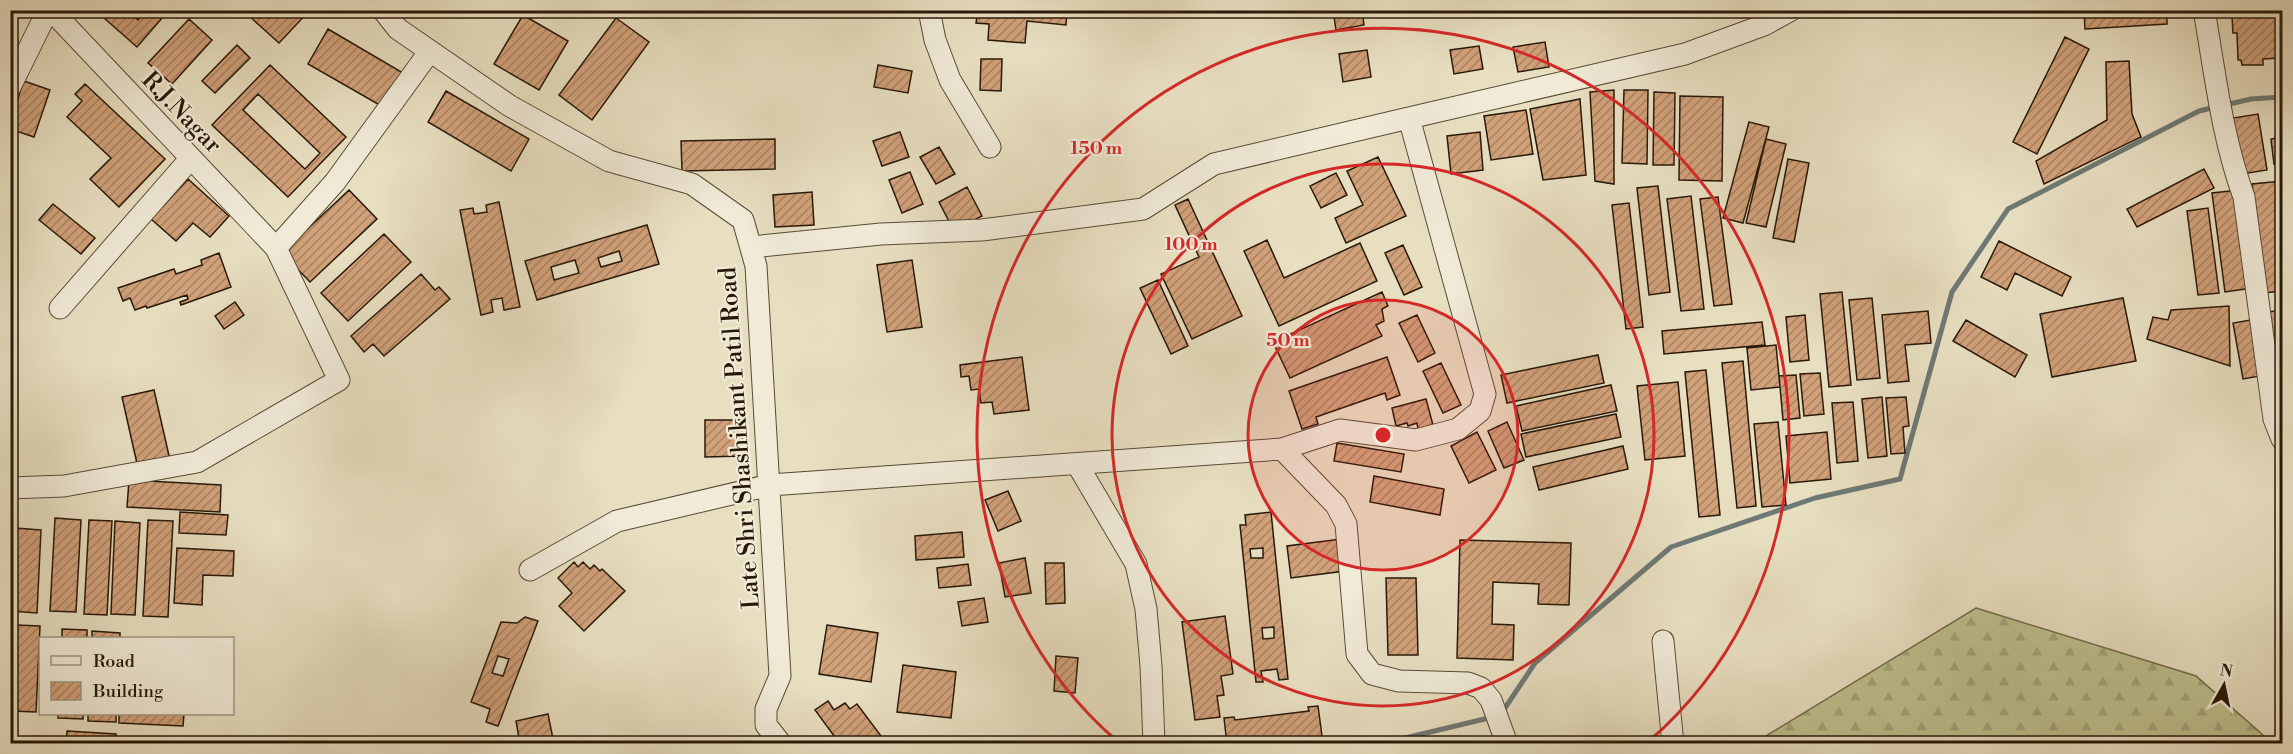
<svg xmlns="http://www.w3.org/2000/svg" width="2293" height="754" viewBox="0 0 2293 754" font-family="'Libre Bodoni',serif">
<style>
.forest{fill:url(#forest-firs);stroke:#726c4b;stroke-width:1.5}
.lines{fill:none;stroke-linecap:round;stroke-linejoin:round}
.stream{stroke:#6e7975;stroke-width:5}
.building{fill:url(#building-hatch);stroke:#281808;stroke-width:1.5;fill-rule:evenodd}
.minor-casing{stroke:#584a36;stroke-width:23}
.minor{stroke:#f0ead7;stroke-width:21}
.ring{fill:none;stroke:#d62828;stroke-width:3}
.labels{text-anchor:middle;stroke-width:4.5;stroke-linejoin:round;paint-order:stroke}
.street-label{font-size:24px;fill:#281808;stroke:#f0ead7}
.centre{fill:#d62828;stroke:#f0ead7;stroke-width:3}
.ring-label{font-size:18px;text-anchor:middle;font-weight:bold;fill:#d62828;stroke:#f0ead7;stroke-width:4.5;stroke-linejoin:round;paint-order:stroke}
</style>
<defs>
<pattern id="forest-firs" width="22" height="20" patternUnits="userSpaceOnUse" patternTransform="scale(1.5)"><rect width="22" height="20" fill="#bdc08e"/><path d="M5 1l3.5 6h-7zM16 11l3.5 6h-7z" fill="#a2a479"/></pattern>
<pattern id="building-hatch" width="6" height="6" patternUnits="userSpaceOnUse" patternTransform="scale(1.5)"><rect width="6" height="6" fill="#d1a17a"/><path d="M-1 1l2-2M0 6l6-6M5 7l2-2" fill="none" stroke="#aa8262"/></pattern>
</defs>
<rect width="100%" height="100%" fill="#e8dfc1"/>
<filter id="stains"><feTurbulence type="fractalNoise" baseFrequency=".00333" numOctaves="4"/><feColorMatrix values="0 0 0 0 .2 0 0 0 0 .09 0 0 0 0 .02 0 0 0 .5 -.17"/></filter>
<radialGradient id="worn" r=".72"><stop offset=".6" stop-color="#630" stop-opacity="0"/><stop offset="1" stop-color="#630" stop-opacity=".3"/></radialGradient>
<path class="forest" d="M1976 608 2196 676 2272 743H1761V739Z"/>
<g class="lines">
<path class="stream" d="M2225 105 2251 99 2282 97
M1501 714 1535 663 1671 547 1815 498 1900 479 1952 292 2008 209 2199 111 2216 107
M1380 744 1493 717"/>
</g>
<path class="building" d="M10 10H24L11 24H10Z
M95 10H127L138 20 146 10H169L137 47Z
M252 10H310L279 43 248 15Z
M978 10H1067L1066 25 1027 21 1025 43 988 40 989 24 976 23Z
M1333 10H1362L1364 25 1336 30Z
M2084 10H2167V24L2085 29Z
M2225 10H2279L2280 58 2263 59V65H2242L2241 60H2238L2237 33H2233L2232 17H2225Z
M523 15 568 41 539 90 494 64Z
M616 18 649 42 592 120 559 95Z
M189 19 212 40 172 84 148 63Z
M328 29 403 73 383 107 308 64Z
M2065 37 2089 49 2037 154 2013 142Z
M1545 42 1549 67 1518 72 1513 47Z
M237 45 250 58 215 93 202 81Z
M1479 46 1483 69 1454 74 1450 50Z
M1367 50 1371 77 1343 82 1339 54Z
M981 59H1002L1001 91 980 90Z
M2129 61 2132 114 2141 137 2044 184 2036 161 2107 120 2106 62Z
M270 65 346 137 288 197 212 125ZM258 94 320 153 305 169 243 110Z
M878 65 912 71 908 93 874 87Z
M24 81 50 90 34 137 10 129V120Z
M85 84 165 159 119 207 90 179 111 158 67 117 82 101 75 94Z
M1614 90V184L1595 181 1590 92Z
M1624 90H1648L1647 164 1622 163Z
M446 91 529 139 511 171 428 122Z
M1654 92 1675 93 1674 165H1653Z
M1680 96 1723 97 1722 181 1679 180Z
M1580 99 1586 175 1543 180 1530 109Z
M1526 110 1533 154 1491 160 1484 116Z
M2258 114 2267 170 2242 174 2233 118Z
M1749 122 1769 127 1743 223 1723 218Z
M900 132 909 157 882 166 873 141Z
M1480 132 1483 170 1451 174 1447 136Z
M2282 137V162L2274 164 2271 139Z
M775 139V169L682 171 681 141Z
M1766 139 1786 144 1766 227 1746 223Z
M939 147 955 174 936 184 920 157Z
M1378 157 1406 216 1346 243 1335 218 1363 205 1347 171Z
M1788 159 1809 163 1794 242 1773 238Z
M2204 169 2214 188 2137 227 2127 209Z
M910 172 923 204 902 213 889 180Z
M1336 173 1347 195 1321 208 1310 186Z
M188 179 229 216 210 237 193 223 176 241 151 219Z
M2282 181V291L2264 293 2252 184Z
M1658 186 1670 292 1649 295 1637 188Z
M967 187 982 216 954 231 939 202Z
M349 190 377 219 310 282 282 253Z
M2239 190 2252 288 2225 292 2212 193Z
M812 192 814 225 775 227 773 195Z
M1691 196 1704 309 1681 311 1667 199Z
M1718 197 1732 304 1714 306 1700 199Z
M1188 199 1242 316 1192 339 1161 274 1199 257 1175 205Z
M499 202 520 307 504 310 502 298 491 300 493 312 481 315 460 210 473 208 474 214 487 212 486 205Z
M1629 203 1643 327 1626 329 1612 205Z
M53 204 95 238 81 254 39 220Z
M2208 208 2219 293 2198 295 2187 211Z
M647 225 659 264 537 300 525 261ZM619 251 622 261 601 267 598 258ZM575 260 579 273 554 280 551 267Z
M384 234 411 262 348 321 321 293Z
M1267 240 1284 278 1360 243 1377 281 1279 326 1244 251Z
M1999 241 2071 277 2062 296 2015 273 2007 290 1981 277Z
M1403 245 1422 287 1404 295 1385 253Z
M219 253 231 287 181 305 180 302 188 299 187 295 147 308 146 306 135 310 130 298 123 301 118 288 174 269 176 274 202 265 201 260Z
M912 260 922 327 887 332 877 265Z
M421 274 435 290 439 287 450 299 384 356 373 344 364 352 351 336Z
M1158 280 1188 346 1171 354 1140 288Z
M1382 292 1388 306 1382 309 1384 321 1376 325 1382 336 1290 378 1273 342Z
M1842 292 1851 385 1829 387 1820 294Z
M1872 298 1880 378 1857 380 1849 300Z
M2123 298 2136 361 2052 377 2040 314Z
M235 302 244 315 224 329 215 316Z
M2229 306 2230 366 2147 339 2153 317 2168 320 2171 310Z
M2281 310 2282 321V413L2262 313Z
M1928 311 1931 343 1905 345 1909 381 1888 383 1882 315Z
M1417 315 1435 353 1418 362 1399 323Z
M1805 315 1809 360 1790 362 1786 317Z
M2256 319 2266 375 2243 379 2233 323Z
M1966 320 2027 355 2015 377 1953 341Z
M1762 322 1765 345 1664 354 1662 331Z
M1776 345 1780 387 1751 390 1747 348Z
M1598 355 1604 383 1507 403 1501 375Z
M1022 357 1029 410 994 414 992 402 981 403 979 389 971 390 969 376 961 377 960 365Z
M1387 357 1400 395 1387 400 1385 393 1316 417 1318 424 1302 429 1289 391Z
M1743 361 1756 506 1737 508 1722 363Z
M1441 363 1461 405 1443 413 1423 371Z
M1706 370 1720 515 1699 517 1685 372Z
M1820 373 1824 414 1804 416 1800 374Z
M1796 375 1800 418 1783 420 1779 376Z
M1678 382 1685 456 1645 460 1637 386Z
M1611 385 1617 411 1522 431 1516 406Z
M154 390 170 460 138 468 122 397Z
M1882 397 1887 456 1868 458 1862 399Z
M1906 397 1909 426 1903 427 1905 453 1891 454 1886 398Z
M1426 399 1433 425 1418 429 1417 423 1408 426 1407 423 1396 426 1392 408Z
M1853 402 1858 461 1837 463 1832 403Z
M1616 414 1621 437 1526 457 1521 434Z
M705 420H742L743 456 705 457Z
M1507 422 1524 460 1504 468 1488 431Z
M1778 422 1786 505 1762 507 1754 424Z
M1477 432 1496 470 1469 483 1451 446Z
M1827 432 1831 479 1790 483 1786 436Z
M1337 443 1404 454 1401 472 1334 461Z
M1623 446 1628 469 1539 490 1533 467Z
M1374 476 1444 489 1440 515 1370 502Z
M129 480 221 485 220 512 127 507Z
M1008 491 1021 521 998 531 985 500Z
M180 512 228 515 226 535 179 533Z
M1271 512 1288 679 1279 680 1277 669 1261 671 1263 682H1256L1240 525H1246L1245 515ZM1263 548V558H1251L1250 549ZM1274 627V638L1263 639 1262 628Z
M55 518 81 520 76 612 50 611Z
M89 520 112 521 107 615 84 614Z
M148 520 173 521 168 617 143 616Z
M115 521 140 523 135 615 111 614Z
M15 528 41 530 37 613 11 611Z
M962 532 964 557 916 560 915 536Z
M1341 539 1345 571 1291 578 1287 546Z
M1460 540 1571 543 1569 605 1538 604 1539 584 1493 582 1492 624 1514 625 1513 660 1457 658Z
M177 548 234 551 233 576 203 575 202 605 174 603Z
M1025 558 1031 593 1005 597 999 563Z
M574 562 578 567 583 562 590 569 594 565 600 571 602 569 625 591 584 631 559 606 572 593 558 578Z
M1045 563H1064L1065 603 1046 604Z
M968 564 971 585 939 588 937 568Z
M1386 578H1416L1418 655H1388Z
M984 598 988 622 962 626 958 602Z
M1225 616 1233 674 1221 676 1224 695 1217 696 1220 717 1195 720 1182 622Z
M525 617 538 621 498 726 486 722 490 709 471 702 501 622 517 623ZM498 656 509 659 503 676 492 673Z
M16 625 40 626 36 712 12 711Z
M827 625 878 633 871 682 819 674Z
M62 629 87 630V638H62Z
M92 631 120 633V638H92Z
M1056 656 1078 658 1075 693 1054 691Z
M903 665 956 672 951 718 897 712Z
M828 701 834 710 845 703 850 709 857 704 887 744H867L864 739 858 744H840L815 710Z
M1318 706 1322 736 1264 744H1227L1224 718 1234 717 1235 720 1309 711 1308 707Z
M58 714H83V719L58 718Z
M88 714H116V722L88 721Z
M119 714H184L183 726 119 723Z
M548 714 554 744H520L516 721Z
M67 731 116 734V744H66Z
M35 736 37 744H18Z
M132 740 185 743V744H132Z"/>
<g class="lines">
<g class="minor-casing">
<path id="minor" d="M383 10 398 29 510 106 609 161 692 184 743 220 756 266 780 676 766 709V725L781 744
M929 10 935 40 950 80 990 147
M2204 10C2215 72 2222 138 2244 197L2274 419 2282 439
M10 87 48 10
M751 247 881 234 982 230 1143 209 1214 164 1409 118
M276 248 335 182 430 51
M60 308 191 158
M1282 449 1336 505 1346 524 1357 654 1372 674 1399 681 1468 683 1481 688 1491 700 1507 744
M1077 464 1136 564 1146 609 1151 666 1154 744
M10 488 64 486 197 462 339 380 276 248 51 10
M530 570 617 521 770 485 1282 449 1340 430 1416 440 1458 429 1480 411 1485 394 1409 118 1685 54 1764 25 1791 10
M1663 641 1673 744"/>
</g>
<use href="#minor" class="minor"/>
</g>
<circle cx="1383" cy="435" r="135" fill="#d62828" fill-opacity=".12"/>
<g class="ring">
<circle cx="1383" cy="435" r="135"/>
<circle cx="1383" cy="435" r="271"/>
<path d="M1117 741A406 406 0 1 1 1649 741"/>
</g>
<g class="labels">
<g class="street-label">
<text transform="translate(182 112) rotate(46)" y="8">R.J.Nagar</text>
<text transform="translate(739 438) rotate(-94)" y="8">Late Shri Shashikant Patil Road</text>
</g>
</g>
<circle cx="1383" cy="435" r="9" class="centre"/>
<g class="ring-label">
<text x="1096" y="154">150 m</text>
<text x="1191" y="250">100 m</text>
<text x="1288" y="346">50 m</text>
</g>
<rect width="2293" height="754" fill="none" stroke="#e8dfc1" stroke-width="36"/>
<rect x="12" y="12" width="2269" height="730" fill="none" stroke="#281808" stroke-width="3"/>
<rect x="18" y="18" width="2257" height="718" fill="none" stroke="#281808" stroke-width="1.5"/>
<rect x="39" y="637" width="195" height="78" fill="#f0ead7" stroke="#a09684" stroke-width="1.5"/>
<rect x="51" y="656" width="30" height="9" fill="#f0ead7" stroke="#a09684" stroke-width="1.5"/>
<text x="93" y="667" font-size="18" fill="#281808">Road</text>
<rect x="51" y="682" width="30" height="18" fill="url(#building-hatch)" stroke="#a09684" stroke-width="1.5"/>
<text x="93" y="697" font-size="18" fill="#281808">Building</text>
<g transform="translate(2224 685) rotate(9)" stroke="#f0ead7" stroke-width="4.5" paint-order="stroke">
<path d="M0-4.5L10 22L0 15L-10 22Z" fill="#281808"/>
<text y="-9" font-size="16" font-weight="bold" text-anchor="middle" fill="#281808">N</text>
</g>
<rect width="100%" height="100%" filter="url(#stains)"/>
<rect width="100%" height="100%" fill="url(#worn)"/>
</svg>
